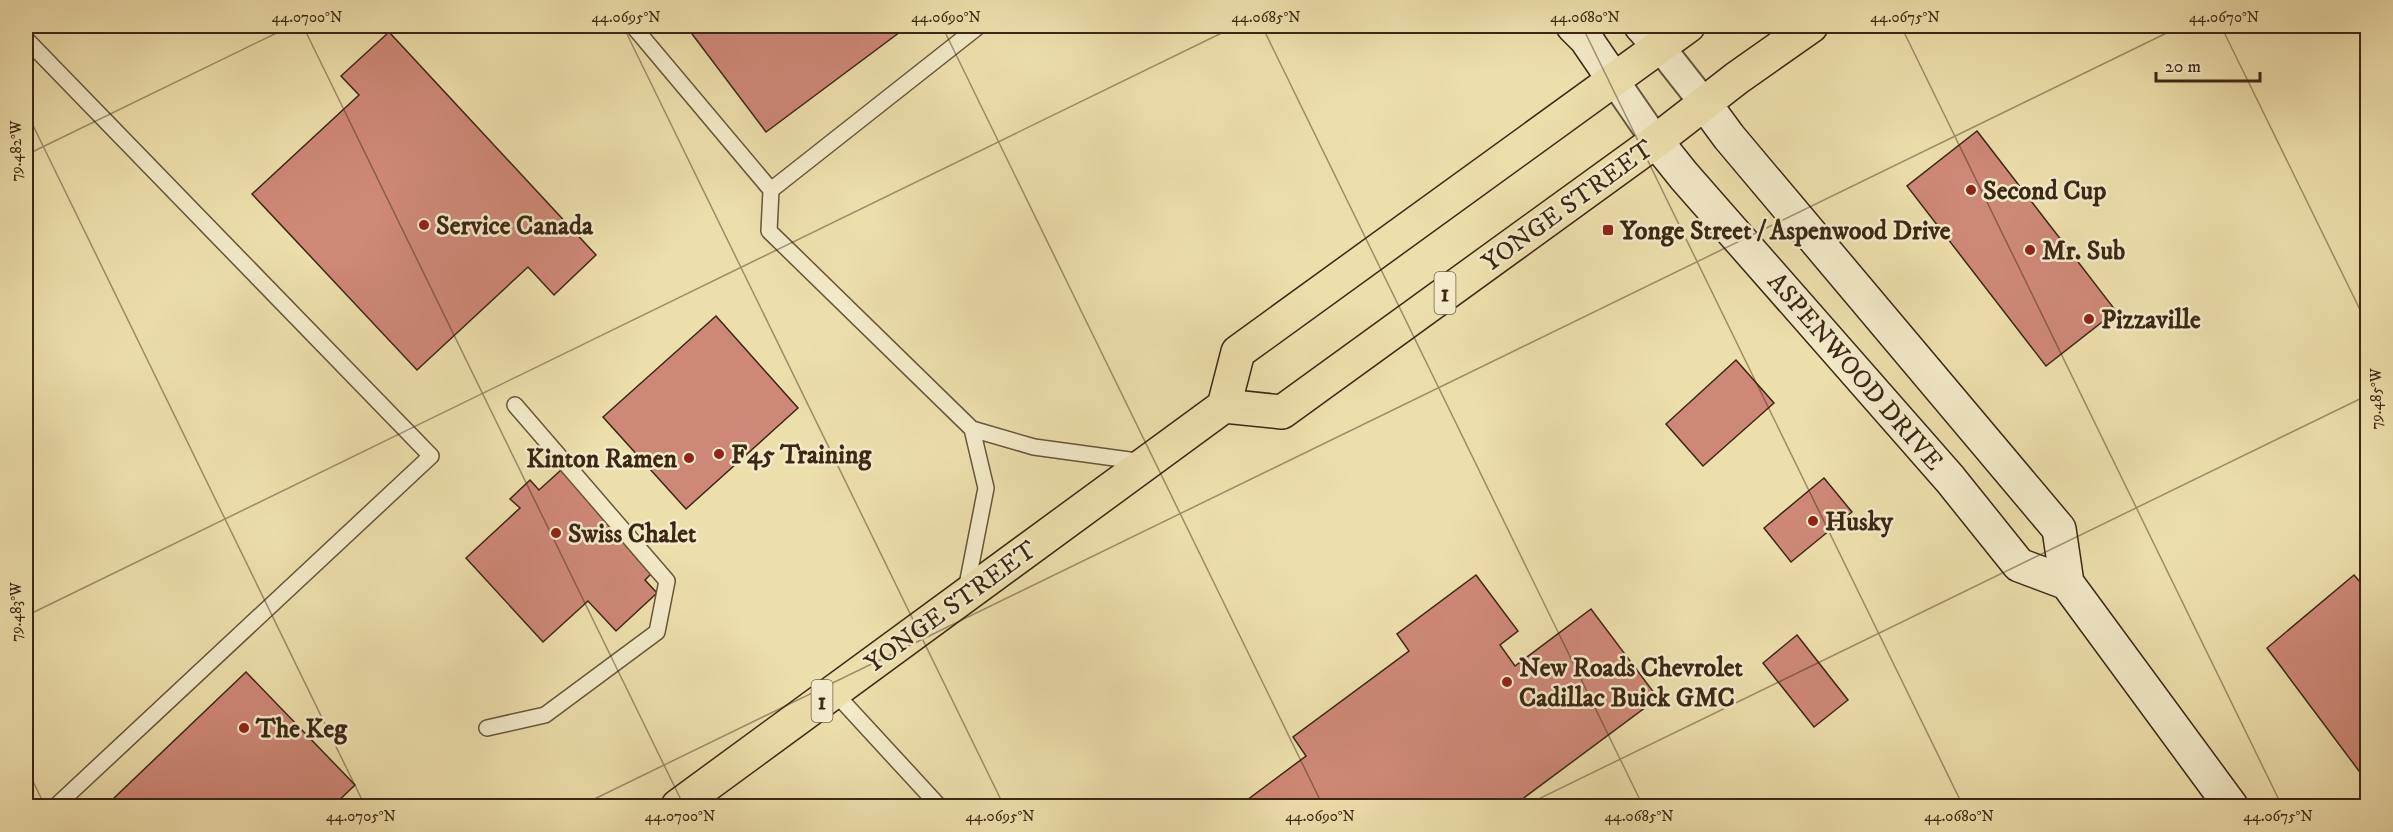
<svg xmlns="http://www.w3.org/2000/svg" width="2393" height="832" viewBox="0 0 2393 832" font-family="'IM FELL DW Pica',serif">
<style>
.building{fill:#ce8877;stroke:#3c2714;stroke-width:1.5}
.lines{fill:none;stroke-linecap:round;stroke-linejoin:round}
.lane-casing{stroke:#68553a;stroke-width:18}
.street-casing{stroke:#68553a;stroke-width:32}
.secondary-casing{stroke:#3c2714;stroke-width:36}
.primary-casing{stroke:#3c2714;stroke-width:36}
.lane{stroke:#f3eac9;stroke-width:15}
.street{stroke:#f3eac9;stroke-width:28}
.secondary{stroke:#f3eac9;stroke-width:33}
.primary{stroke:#eddfac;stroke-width:33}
.ticks{fill:none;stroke:#3c2714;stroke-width:1.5;stroke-opacity:0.45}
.poi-dot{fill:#8f2418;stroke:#f3eac9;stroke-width:2}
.labels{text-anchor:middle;stroke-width:5;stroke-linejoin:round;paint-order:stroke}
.shield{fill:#f3eac9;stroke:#73624a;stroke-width:1.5}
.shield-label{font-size:24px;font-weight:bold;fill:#3c2714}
.poi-label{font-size:26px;font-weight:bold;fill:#3c2714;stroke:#f3eac9;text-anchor:start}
.street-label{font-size:26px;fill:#3c2714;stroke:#f3eac9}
.neatline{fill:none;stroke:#3c2714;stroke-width:2}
.ticks-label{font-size:15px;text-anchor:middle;fill:#3c2714}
</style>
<rect width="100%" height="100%" fill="#eddfac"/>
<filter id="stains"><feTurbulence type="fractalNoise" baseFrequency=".00333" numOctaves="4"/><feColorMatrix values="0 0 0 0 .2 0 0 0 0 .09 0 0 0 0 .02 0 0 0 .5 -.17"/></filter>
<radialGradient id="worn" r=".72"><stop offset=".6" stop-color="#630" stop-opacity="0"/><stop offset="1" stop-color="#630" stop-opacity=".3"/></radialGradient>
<path class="building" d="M686 26H908L766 132Z
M389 32 596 255 554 295 528 267 417 370 252 194 359 95 341 76Z
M1977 131 2116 311 2046 366 1907 186Z
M716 316 798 408 686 509 603 417Z
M1736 360 1774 403 1703 466 1666 424Z
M561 470 654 571 645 580 657 593 616 631 588 601 543 642 466 558 520 508 510 499 530 480 539 490Z
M1824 478 1852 512 1791 562 1764 528Z
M1476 575 1518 631 1500 645 1515 666 1591 609 1658 698 1513 806H1239L1306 756 1293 737 1409 651 1397 634Z
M2354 575 2368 591V783L2267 648Z
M1797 635 1848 700 1814 727 1763 663Z
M246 672 355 785 333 806H122L114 798Z"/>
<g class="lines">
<g class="lane-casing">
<path id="lane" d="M633 26 771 190
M979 26 771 190 769 231 972 429 1034 447 1144 462
M26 39 431 456 56 806
M966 590 986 488 972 429
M834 692 939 806
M487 728 545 715 657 632 667 581 515 405"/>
</g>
<g class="street-casing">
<path id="street" d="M1660 47 1704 103
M1614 80 1656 141"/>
</g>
<g class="secondary-casing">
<path id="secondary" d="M1573 26 1586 39 1614 80
M1641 26 1660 47
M1704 103 1729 137 2059 529 2067 583 2231 806
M1656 141 1684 176 1950 479 2019 565 2067 583"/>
</g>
<g class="primary-casing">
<path id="primary" d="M1224 406 1282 412 1656 141 1737 78 1811 26
M678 806 1224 406 1238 352 1688 26"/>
</g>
<use href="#lane" class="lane"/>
<use href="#street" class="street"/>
<use href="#secondary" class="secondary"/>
<use href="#primary" class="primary"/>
</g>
<path class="ticks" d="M303 26 684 806M623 26 1004 806M942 26 1323 806M1262 26 1643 806M1582 26 1963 806M1901 26 2282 806M2221 26 2368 326M26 111 365 806M26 155 291 26M26 616 1236 26M26 767 45 806M580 806 2181 26M1524 806 2368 395"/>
<g class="poi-dot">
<circle cx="1971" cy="190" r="6"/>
<circle cx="424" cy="225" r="6"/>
<rect x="1602" y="224" width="12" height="12" rx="3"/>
<circle cx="2030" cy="250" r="6"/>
<circle cx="2089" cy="319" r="6"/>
<circle cx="719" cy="454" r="6"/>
<circle cx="689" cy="458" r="6"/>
<circle cx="1813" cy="521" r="6"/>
<circle cx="556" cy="533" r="6"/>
<circle cx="1507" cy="682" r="6"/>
<circle cx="244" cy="728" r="6"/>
</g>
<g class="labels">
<g class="shield">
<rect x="1434.5" y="272" width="21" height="42" rx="4.5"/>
<rect x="811.5" y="680" width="21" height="42" rx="4.5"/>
</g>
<g class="shield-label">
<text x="1445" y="301">1</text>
<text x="822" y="709">1</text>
</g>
<g class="poi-label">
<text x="1983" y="199">Second Cup</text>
<text x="436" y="234">Service Canada</text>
<text x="1620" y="239">Yonge Street / Aspenwood Drive</text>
<text x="2042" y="259">Mr. Sub</text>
<text x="2101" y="328">Pizzaville</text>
<text x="731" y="463">F45 Training</text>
<text x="677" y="467" text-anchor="end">Kinton Ramen</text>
<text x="1825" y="530">Husky</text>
<text x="568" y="542">Swiss Chalet</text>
<text x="1519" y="676">New Roads Chevrolet<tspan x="1519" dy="30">Cadillac Buick GMC</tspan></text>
<text x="256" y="737">The Keg</text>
</g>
<g class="street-label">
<text transform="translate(1567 205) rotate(-36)" y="9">YONGE STREET</text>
<text transform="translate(1856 371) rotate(49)" y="9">ASPENWOOD DRIVE</text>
<text transform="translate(950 606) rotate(-36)" y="9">YONGE STREET</text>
</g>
</g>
<rect width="2393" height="832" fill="none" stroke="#eddfac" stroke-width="66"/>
<path d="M2156 72v9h104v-9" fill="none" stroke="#3c2714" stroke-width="3"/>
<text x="2165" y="72" font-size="18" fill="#3c2714" stroke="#f3eac9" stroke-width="4.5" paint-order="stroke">20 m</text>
<rect x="33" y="33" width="2327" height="766" class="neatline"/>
<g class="ticks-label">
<text x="307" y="22">44.0700°N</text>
<text x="626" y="22">44.0695°N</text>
<text x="946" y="22">44.0690°N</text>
<text x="1266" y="22">44.0685°N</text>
<text x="1585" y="22">44.0680°N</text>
<text x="1905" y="22">44.0675°N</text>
<text x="2224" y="22">44.0670°N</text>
<text transform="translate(16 151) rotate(-90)" y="5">79.482°W</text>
<text transform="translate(2376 399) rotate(-90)" y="5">79.485°W</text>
<text transform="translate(16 612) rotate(-90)" y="5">79.483°W</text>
<text x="361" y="821">44.0705°N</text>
<text x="680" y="821">44.0700°N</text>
<text x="1000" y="821">44.0695°N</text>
<text x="1320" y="821">44.0690°N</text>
<text x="1639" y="821">44.0685°N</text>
<text x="1959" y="821">44.0680°N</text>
<text x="2278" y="821">44.0675°N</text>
</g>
<rect width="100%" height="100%" filter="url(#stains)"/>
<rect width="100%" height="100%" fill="url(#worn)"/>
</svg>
